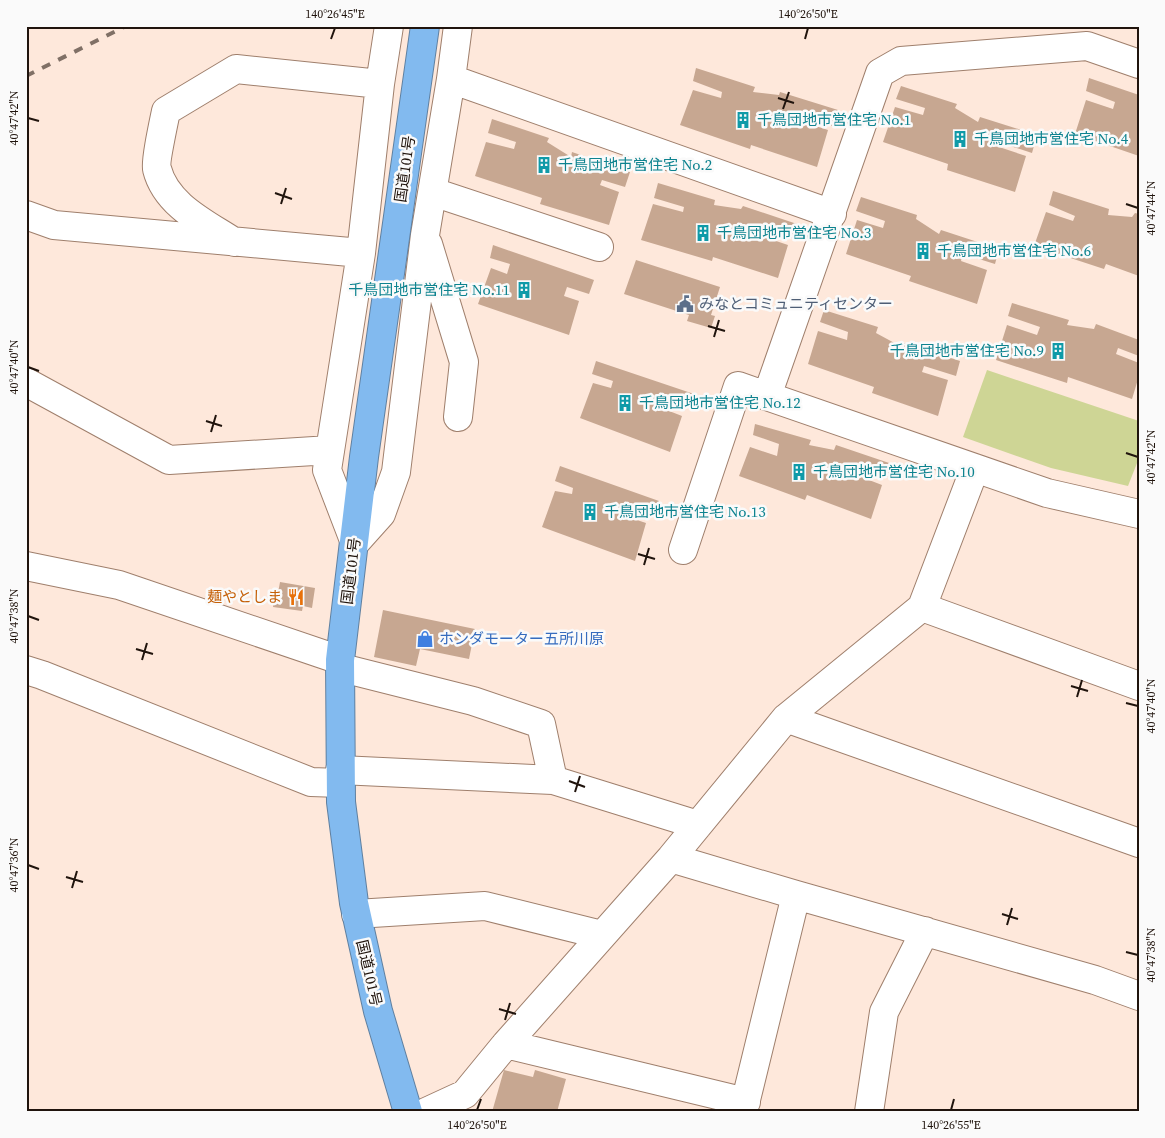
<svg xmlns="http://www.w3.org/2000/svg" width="1165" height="1138" viewBox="0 0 1165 1138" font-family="'Source Serif 4','Noto Sans JP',serif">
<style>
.green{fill:#ced595}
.building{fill:#c7a791}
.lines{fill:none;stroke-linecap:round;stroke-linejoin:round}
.street-casing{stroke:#9f7f6c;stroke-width:30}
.highway-casing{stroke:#6080a0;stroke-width:30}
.street{stroke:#fff;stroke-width:28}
.highway{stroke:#82baef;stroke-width:28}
.rail{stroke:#807066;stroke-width:4;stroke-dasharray:9 9;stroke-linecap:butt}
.ticks{fill:none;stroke:#20140d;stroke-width:2}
.labels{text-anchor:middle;stroke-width:5;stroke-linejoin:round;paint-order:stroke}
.culture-label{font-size:15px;fill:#0d838f;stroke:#fafafa;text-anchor:start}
.street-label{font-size:15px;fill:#20140d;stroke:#fafafa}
.service-label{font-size:15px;fill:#4e5e75;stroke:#fafafa;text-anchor:start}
.food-label{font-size:15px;fill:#c56008;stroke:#fafafa;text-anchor:end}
.shop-label{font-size:15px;fill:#366cbe;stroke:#fafafa;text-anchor:start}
.neatline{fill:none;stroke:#20140d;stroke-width:2}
.ticks-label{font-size:12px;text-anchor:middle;fill:#20140d}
</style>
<rect width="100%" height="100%" fill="#fee8db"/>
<path class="green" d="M987 370 1139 421V458L1128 486 1051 468 963 437Z"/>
<path class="building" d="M696 68 755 87 753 92 779 95 780 92 838 110 832 126 804 117 803 122 828 130 817 167 751 145 750 149 680 125 693 90 721 98 722 92 693 81Z
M1089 78 1139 95V156L1075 134 1086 100 1113 109 1115 102 1086 91Z
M901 86 957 104 955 108 978 122 980 117 1037 135 1032 153 1001 143 999 147 1026 156 1015 192 947 170 948 164 883 142 895 107 923 115 925 108 896 99Z
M492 119 549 138 547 142 571 157 572 152 630 172 625 187 602 180 600 185 619 192 609 225 540 204 542 198 475 176 486 142 514 149 516 142 488 133Z
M658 183 715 200 714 205 741 209 743 206 797 224 793 238 763 230 761 236 788 245 778 278 713 257 712 261 641 240 653 204 683 212 684 207 654 198Z
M1053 191 1109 209 1108 215 1132 217 1135 213 1139 214V276L1106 264 1104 269 1034 246 1046 212 1073 221 1075 216 1049 205Z
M861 197 917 215 916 219 939 234 941 230 999 249 995 264 963 254 961 261 987 270 977 304 909 281 911 276 846 254 857 220 883 228 885 221 856 211Z
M493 245 594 280 589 294 567 287 564 296 579 301 569 335 478 304 491 268 507 274 510 264 490 258Z
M636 260 720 287 711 315 715 316 711 328 687 321 689 315 624 294Z
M1012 303 1069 320 1067 325 1094 329 1096 324 1139 340V356L1118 348 1116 354 1139 363V376L1132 399 1068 377 1067 383 996 360 1007 325 1037 335 1040 327 1008 316Z
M824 310 878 327 876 333 900 346 901 342 960 361 956 376 924 366 922 372 948 380 938 416 872 393 874 387 808 364 818 331 847 340 848 332 820 322Z
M596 361 694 394 690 407 666 399 664 409 682 416 670 452 580 418 593 383 611 388 613 381 592 374Z
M755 424 811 440 809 445 834 450 836 445 895 465 891 478 858 468 856 475 882 485 871 519 807 495 805 500 739 476 750 447 777 456 779 444 753 435Z
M560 466 659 501 654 515 634 508 631 518 646 523 635 561 542 527 555 491 572 494 573 488 555 481Z
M280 582 315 588 312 608 303 606 302 611 273 607 275 593H278Z
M383 610 475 629 469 659 420 649 416 666 374 657Z
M504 1070 533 1077 535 1070 566 1079 557 1112H492Z"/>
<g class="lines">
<g class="street-casing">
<path id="street" d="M389 26 380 84 361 253 327 470 355 543 381 514 396 472 425 235 451 79 458 26
M451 79 832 214
M433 192 599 247
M26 215 54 225 361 253
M234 242C205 223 166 205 157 169 155 162 164 121 166 111L236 69 380 84
M428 244 464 362 458 417
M26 382 169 460 330 450
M767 396 880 73 901 61 1087 46 1139 64
M683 550 738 386 1047 493 1139 514
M26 566 119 585 340 660
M922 607 1139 686
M342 668 473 701 541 724 553 780
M26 670 42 675 311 782 340 783
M786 718 1139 843
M340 770 553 780 698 825
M671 858 796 895 1095 980 1139 996
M356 914 485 906 602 935
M506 1044 746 1102
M426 1112 465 1094 506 1044 671 858 786 718 922 607 975 468
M743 1112 796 895
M869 1112 884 1012 925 931"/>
</g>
<g class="highway-casing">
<path id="highway" d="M408 1112 378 1011 354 903 341 802 340 660 364 457 425 26"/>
</g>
<use href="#street" class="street"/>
<use href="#highway" class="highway"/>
<path class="rail" d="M26 76 126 26"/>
</g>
<path class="ticks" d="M331 39 335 28M805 39 808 28M778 98 794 103M783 109 789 92M28 118 39 121M275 193 292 199M281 204 286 188M1126 204 1138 208M708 326 725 331M714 337 719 320M28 367 39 371M206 421 222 426M211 432 216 415M1126 453 1138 457M638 554 655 559M644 565 649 548M28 616 39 620M136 649 153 654M142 660 147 643M1071 686 1088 691M1077 697 1082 680M1126 703 1138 706M569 781 585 787M575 792 580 776M28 865 39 869M66 877 83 882M72 888 77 871M1002 914 1018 919M1007 925 1012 908M1126 952 1138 955M499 1009 516 1014M505 1020 510 1003M477 1110 481 1099M951 1110 954 1099"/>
<defs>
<g id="building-bare" transform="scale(1.35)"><path d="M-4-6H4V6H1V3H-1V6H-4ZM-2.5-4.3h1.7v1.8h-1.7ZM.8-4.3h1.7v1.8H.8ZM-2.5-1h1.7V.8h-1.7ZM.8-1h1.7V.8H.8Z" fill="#0f9aa8" stroke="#fafafa" stroke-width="2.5" paint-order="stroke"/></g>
<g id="civic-bare" transform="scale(1.35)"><path d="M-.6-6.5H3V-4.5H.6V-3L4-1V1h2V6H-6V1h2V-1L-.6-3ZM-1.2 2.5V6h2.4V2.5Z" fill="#5c6f8a" stroke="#fafafa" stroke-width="2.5" paint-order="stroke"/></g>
<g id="restaurant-bare" transform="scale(1.35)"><path d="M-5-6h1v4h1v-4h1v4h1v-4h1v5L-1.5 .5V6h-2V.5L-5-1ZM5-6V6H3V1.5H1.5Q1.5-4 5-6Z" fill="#e8710a" stroke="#fafafa" stroke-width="2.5" paint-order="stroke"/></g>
<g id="shop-bare" transform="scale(1.35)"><path d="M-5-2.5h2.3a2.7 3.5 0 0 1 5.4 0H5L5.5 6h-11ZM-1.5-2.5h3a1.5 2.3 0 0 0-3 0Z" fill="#3f7fe0" stroke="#fafafa" stroke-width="2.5" paint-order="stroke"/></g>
</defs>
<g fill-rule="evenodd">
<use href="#building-bare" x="743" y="120"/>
<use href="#building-bare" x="960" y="139"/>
<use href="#building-bare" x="544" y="165"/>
<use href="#building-bare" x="703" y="233"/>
<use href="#building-bare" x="923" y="251"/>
<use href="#building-bare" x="524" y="290"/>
<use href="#civic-bare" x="685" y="304"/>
<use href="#building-bare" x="1058" y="351"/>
<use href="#building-bare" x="625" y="403"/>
<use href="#building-bare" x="799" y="472"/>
<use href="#building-bare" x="590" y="512"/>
<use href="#restaurant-bare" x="296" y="597"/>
<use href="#shop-bare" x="425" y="639"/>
</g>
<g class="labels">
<g class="culture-label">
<text x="757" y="125">千鳥団地市営住宅 No.1</text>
<text x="974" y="144">千鳥団地市営住宅 No.4</text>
<text x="558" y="170">千鳥団地市営住宅 No.2</text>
<text x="717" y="238">千鳥団地市営住宅 No.3</text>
<text x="937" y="256">千鳥団地市営住宅 No.6</text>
<text x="510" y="295" text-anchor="end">千鳥団地市営住宅 No.11</text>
<text x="1044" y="356" text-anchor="end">千鳥団地市営住宅 No.9</text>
<text x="639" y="408">千鳥団地市営住宅 No.12</text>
<text x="813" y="477">千鳥団地市営住宅 No.10</text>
<text x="604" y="517">千鳥団地市営住宅 No.13</text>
</g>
<g class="street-label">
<text transform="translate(405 169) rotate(-82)" y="5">国道101号</text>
<text transform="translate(351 571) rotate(-83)" y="5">国道101号</text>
<text transform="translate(369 973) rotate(77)" y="5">国道101号</text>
</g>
<g class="service-label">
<text x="699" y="309">みなとコミュニティセンター</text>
</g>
<g class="food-label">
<text x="282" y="602">麺やとしま</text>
</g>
<g class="shop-label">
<text x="439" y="644">ホンダモーター五所川原</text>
</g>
</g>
<rect width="1165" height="1138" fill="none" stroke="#fafafa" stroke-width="55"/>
<rect x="28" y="28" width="1110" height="1082" class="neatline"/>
<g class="ticks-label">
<text x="335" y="18">140°26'45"E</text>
<text x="808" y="18">140°26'50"E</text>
<text transform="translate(14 118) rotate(-90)" y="4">40°47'42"N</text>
<text transform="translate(1151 208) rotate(-90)" y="4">40°47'44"N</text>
<text transform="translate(14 367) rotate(-90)" y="4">40°47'40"N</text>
<text transform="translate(1151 457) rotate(-90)" y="4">40°47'42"N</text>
<text transform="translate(14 616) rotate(-90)" y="4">40°47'38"N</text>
<text transform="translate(1151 706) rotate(-90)" y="4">40°47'40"N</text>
<text transform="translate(14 865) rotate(-90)" y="4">40°47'36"N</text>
<text transform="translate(1151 955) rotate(-90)" y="4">40°47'38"N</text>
<text x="477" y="1129">140°26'50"E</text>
<text x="951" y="1129">140°26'55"E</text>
</g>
</svg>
